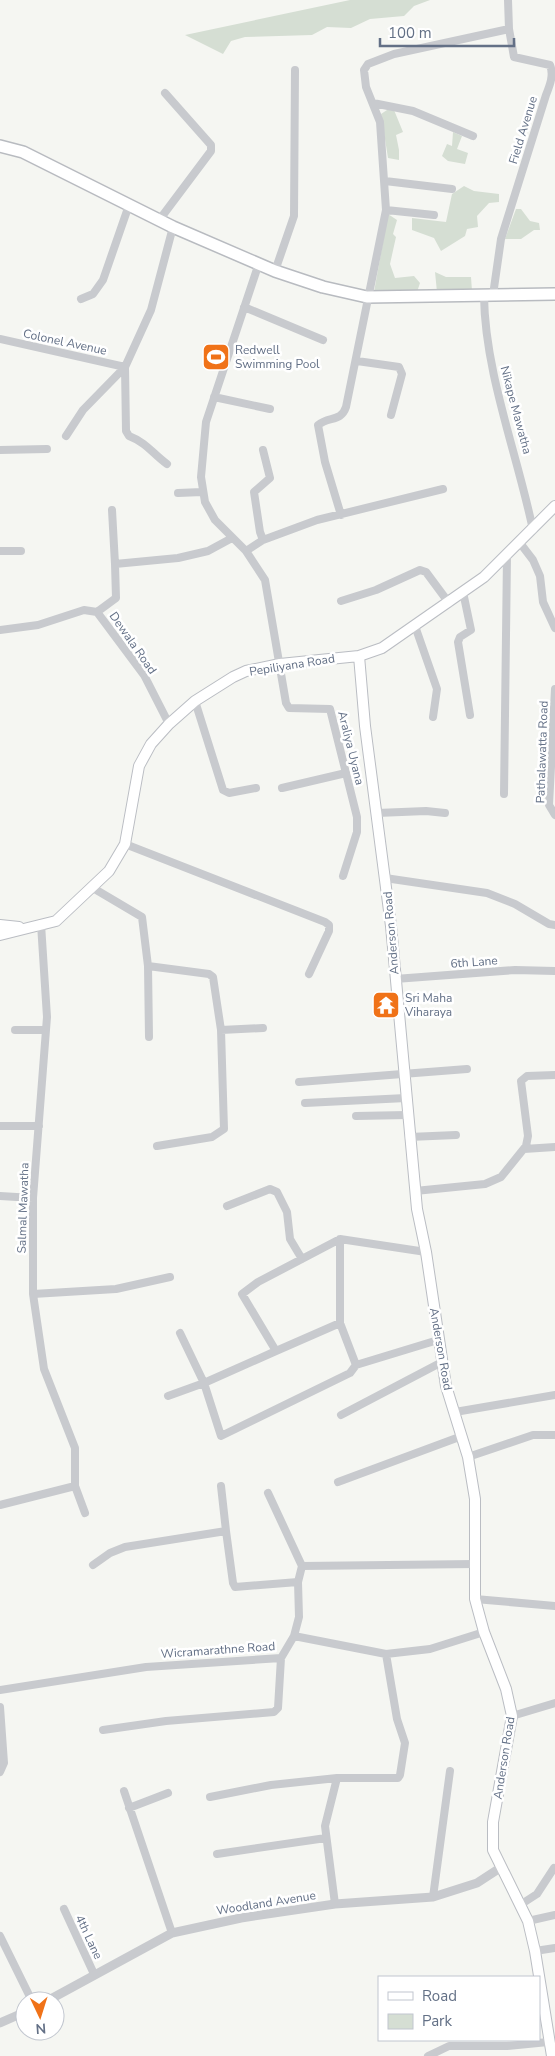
<svg xmlns="http://www.w3.org/2000/svg" width="555" height="2056" viewBox="0 0 555 2056" font-family="'Nunito Sans',sans-serif">
<style>
.green{fill:#d5ded3}
.lines{fill:none;stroke-linecap:round;stroke-linejoin:round}
.secondary-casing{stroke:#babdc3;stroke-width:12}
.primary-casing{stroke:#b8bbc0;stroke-width:14}
.minor{stroke:#c8cace;stroke-width:8}
.tertiary{stroke:#c8cace;stroke-width:9}
.secondary{stroke:#fff;stroke-width:10}
.primary{stroke:#fff;stroke-width:11}
.labels{text-anchor:middle;stroke-width:5;stroke-linejoin:round;paint-order:stroke}
.street-label{font-size:12px;fill:#637086;stroke:#fff}
.poi-label{font-size:12px;fill:#637086;stroke:#fff;text-anchor:start}
</style>
<rect width="100%" height="100%" fill="#f5f6f2"/>
<path class="green" d="M350 0H430L414 6 404 16 370 19 351 28 327 27 312 35 245 37 231 41 223 54 185 35Z
M387 110H394L403 132 396 135 399 150V160L388 158 381 114Z
M453 132 462 136 457 149 468 153 465 164 448 161 442 156 447 144 452 146Z
M464 186 474 191 499 194V202L489 203 477 216 478 227 467 229 465 236 441 251 434 238 412 230V218L446 222 452 194Z
M516 209H521L530 221 539 223 540 230H534L521 239H505Z
M388 214 397 220 393 234 396 237 390 264 395 278 414 276 420 283 417 292H374Z
M435 272 446 277H471L472 291 437 292Z"/>
<g class="lines">
<g class="secondary-casing">
<path id="secondary" d="M359 656 365 726 391 926 417 1209 426 1252 446 1386 468 1457 475 1499V1599L484 1632 506 1689 512 1716 493 1822V1850L528 1921 535 1951 552 2056
M0 925 19 927
M0 935 56 921 109 871 125 844 139 766 151 744 169 724 195 701 233 677 246 671 280 664 359 656 382 648 484 577 555 506"/>
</g>
<g class="primary-casing">
<path id="primary" d="M0 146 23 152 173 227 275 271 323 287 367 297 555 294"/>
</g>
<path class="minor" d="M373 103 413 111 473 136
M385 181 452 189
M386 210 434 215
M160 219 211 151V145L165 93
M259 263 206 422 201 477 205 502 215 520 246 551 265 580 286 703 289 708 330 709 357 817V832L343 876
M275 271 294 216 295 70
M493 295 501 239 546 95C550 85 554 75 550 65L514 57 509 29 508 0
M484 296C485 373 517 453 533 530
M81 299 93 294 103 280 129 205
M244 307 323 340
M0 339 125 367
M357 361 399 367 402 374 391 415
M214 397 270 409
M66 436 83 410 125 367
M0 450 47 449
M167 464C152 453 147 443 129 436L126 431 125 367 151 310 173 227
M178 493 202 492
M112 510 115 564
M341 515 325 462 318 425C329 416 341 422 346 407L386 210 380 122 366 87 364 70 368 64 394 54 509 29
M263 540 260 532 254 492 270 478 263 450
M520 543 533 560 540 576 543 602 555 628
M0 551H21
M246 551 263 540 317 520 443 489
M463 592 471 630 460 637 458 642 470 715
M341 601 376 590 420 570 426 572 449 603
M97 612 116 598 115 564 178 558 208 551 232 538
M415 626 437 689 433 717
M0 630 38 625 84 610 97 612 144 675 169 724
M555 689 549 805 555 815
M195 701 223 790 229 793 256 788
M282 788 346 773
M504 794 507 556
M377 813 426 811 445 813
M125 844 325 922 329 925V931L309 974
M385 878 487 893 515 904 549 924 555 925
M93 888 142 917 148 966 209 974 213 977 221 1030 263 1028
M41 924 47 1017 33 1198V1294L44 1369 75 1448V1486L85 1513
M148 966 149 1037
M395 979 515 970 555 971
M15 1030H45
M299 1082 467 1069
M305 1103 406 1098
M356 1116 407 1115
M0 1126H39
M409 1137 456 1135
M157 1146 212 1137 224 1129 221 1030
M524 1149 555 1147
M415 1191 485 1184 501 1177 526 1146 528 1136 521 1081 527 1076 555 1075
M0 1196 33 1198
M227 1206 270 1189 277 1192 287 1212 290 1239 302 1259
M340 1239V1323
M33 1294 116 1289 170 1277
M276 1351 204 1383 221 1436 350 1373 356 1365 340 1323 276 1351 242 1294 258 1282 340 1239 426 1252
M356 1365 438 1340
M168 1396 204 1383 180 1333
M455 1412 555 1395
M341 1415 442 1362
M468 1457 533 1435H555
M338 1482 462 1436
M221 1486 226 1531
M268 1493 302 1566 298 1582 299 1617 294 1636
M0 1505 75 1486
M93 1565 110 1553 125 1547 226 1531 233 1583 235 1587 298 1582
M302 1566 475 1564
M475 1599 555 1606
M0 1690 146 1667 281 1658 294 1636 386 1654 430 1649 484 1632
M0 1707 4 1763 0 1772
M512 1716 555 1703
M103 1730 166 1721 274 1712 278 1708 281 1658
M124 1791 172 1933
M210 1797 271 1785 337 1778
M129 1808 168 1793
M217 1854 326 1838
M433 1897 450 1771
M335 1904 325 1826 337 1778H398L400 1775 405 1743 397 1719 386 1654
M520 1905 537 1894 554 1868
M64 1909 94 1974
M528 1921 555 1915
M0 1936 32 2001
M535 1951 555 1948
M428 2056 449 2046H507L548 2042"/>
<path class="tertiary" d="M47 2001 172 1933 241 1918 335 1904 433 1897 477 1883 500 1868
M0 2023 25 2012"/>
<use href="#secondary" class="secondary"/>
<use href="#primary" class="primary"/>
</g>
<defs>
<g id="stadium-square" transform="scale(1.4375)"><rect x="-9" y="-9" width="18" height="18" rx="4" fill="#f07218" stroke="#fff"/><path d="M0-5a6.5 5 0 1 0 0 10a6.5 5 0 1 0 0-10ZM-3.5-1.8h7v3.6h-7Z" fill="#fff"/></g>
<g id="temple-square" transform="scale(1.4375)"><rect x="-9" y="-9" width="18" height="18" rx="4" fill="#f07218" stroke="#fff"/><path d="M0-6L5-2H3V0L6.5 2.5H4V6H1.5V3h-3V6H-4V2.5H-6.5L-3 0V-2H-5Z" fill="#fff"/></g>
</defs>
<g fill-rule="evenodd">
<use href="#stadium-square" x="216" y="357"/>
<use href="#temple-square" x="386" y="1005"/>
</g>
<g class="labels">
<g class="street-label">
<text transform="translate(523 130) rotate(-73)" y="4">Field Avenue</text>
<text transform="translate(65 342) rotate(12)" y="4">Colonel Avenue</text>
<text transform="translate(516 410) rotate(75)" y="4">Nikape Mawatha</text>
<text transform="translate(133 643) rotate(55)" y="4">Dewala Road</text>
<text transform="translate(292 665) rotate(-9)" y="4">Pepiliyana Road</text>
<text transform="translate(351 748) rotate(76)" y="4">Araliya Uyana</text>
<text transform="translate(542 752) rotate(-88)" y="4">Pathalawatta Road</text>
<text transform="translate(391 933) rotate(-95)" y="4">Anderson Road</text>
<text transform="translate(474 962) rotate(-4)" y="4">6th Lane</text>
<text transform="translate(23 1208) rotate(-88)" y="4">Salmal Mawatha</text>
<text transform="translate(441 1349) rotate(80)" y="4">Anderson Road</text>
<text transform="translate(218 1650) rotate(-4)" y="4">Wicramarathne Road</text>
<text transform="translate(504 1758) rotate(-81)" y="4">Anderson Road</text>
<text transform="translate(266 1903) rotate(-9)" y="4">Woodland Avenue</text>
<text transform="translate(89 1937) rotate(65)" y="4">4th Lane</text>
</g>
<g class="poi-label">
<text x="235" y="354">Redwell<tspan x="235" dy="14">Swimming Pool</tspan></text>
<text x="405" y="1002">Sri Maha<tspan x="405" dy="14">Viharaya</tspan></text>
</g>
</g>
<rect x="378" y="1976" width="162" height="65" fill="#ffffff" stroke="#c1c6cf"/>
<rect x="388" y="1992" width="25" height="8" fill="#ffffff" stroke="#c1c6cf"/>
<text x="422" y="2001" font-size="15" fill="#637086">Road</text>
<rect x="388" y="2014" width="25" height="15" fill="#d5ded3" stroke="#c1c6cf"/>
<text x="422" y="2026" font-size="15" fill="#637086">Park</text>
<g transform="translate(40 2016) rotate(176)"><circle r="24" fill="#ffffff" stroke="#c1c6cf"/>
<path d="M0-4L9 19L0 12L-9 19Z" fill="#f07218"/>
<text y="-8" font-size="14" font-weight="bold" text-anchor="middle" fill="#637086">N</text>
</g>
<path d="M380 38v8h134v-8" fill="none" stroke="#637086" stroke-width="2.5"/>
<text x="388" y="38" font-size="15" fill="#637086" stroke="#ffffff" stroke-width="4" paint-order="stroke">100 m</text>
</svg>
